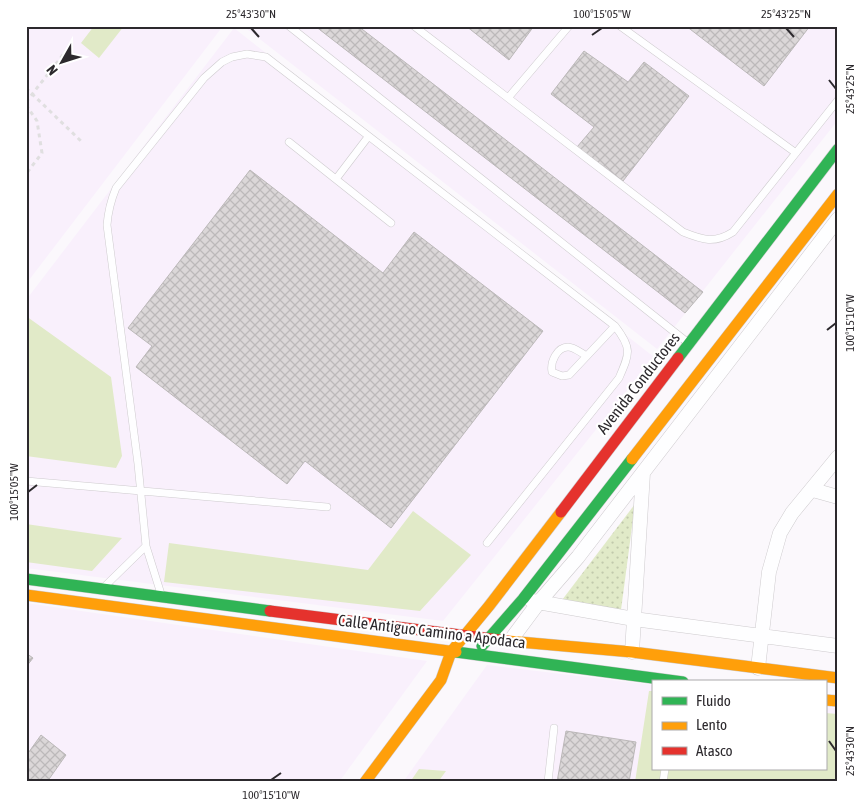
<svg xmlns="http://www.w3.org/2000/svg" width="864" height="808" viewBox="0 0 864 808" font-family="'Asap Condensed',sans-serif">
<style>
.built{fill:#f9f0fc}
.grass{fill:#e1eac8}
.park{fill:url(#park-dots)}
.building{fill:url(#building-cross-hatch);stroke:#bbb8b8}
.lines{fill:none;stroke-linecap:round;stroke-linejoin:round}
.lane-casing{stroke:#cecbce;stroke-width:8}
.street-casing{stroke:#cecbce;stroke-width:15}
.fast-casing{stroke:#cecbce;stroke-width:12}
.slow-casing{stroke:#cecbce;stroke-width:12}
.jam-casing{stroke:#cecbce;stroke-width:12}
.path{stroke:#e0dfe0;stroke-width:3;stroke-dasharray:4 4;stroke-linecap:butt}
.lane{stroke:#fefeff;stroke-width:7}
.street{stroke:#fefeff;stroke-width:14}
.fast{stroke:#30b455;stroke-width:11}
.slow{stroke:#ff9f0a;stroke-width:11}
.jam{stroke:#e5322d;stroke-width:11}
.ticks{fill:none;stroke:#2c292d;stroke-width:2}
.labels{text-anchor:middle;stroke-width:4.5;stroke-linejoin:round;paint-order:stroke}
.street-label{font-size:16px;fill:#2c292d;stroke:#fff}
.neatline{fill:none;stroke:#2c292d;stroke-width:2}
.ticks-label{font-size:12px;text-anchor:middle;fill:#2c292d}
</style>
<defs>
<pattern id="park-dots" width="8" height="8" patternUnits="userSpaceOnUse" patternTransform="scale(1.25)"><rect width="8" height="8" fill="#e1eac8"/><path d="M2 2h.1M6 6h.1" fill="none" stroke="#c1c9ac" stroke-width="1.8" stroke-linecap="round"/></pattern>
<pattern id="building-cross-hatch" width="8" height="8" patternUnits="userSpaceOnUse" patternTransform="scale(1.25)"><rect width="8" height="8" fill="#dbd7d8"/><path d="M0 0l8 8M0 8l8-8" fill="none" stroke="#bcb9ba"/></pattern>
</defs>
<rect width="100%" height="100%" fill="#fbf8fc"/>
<path class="built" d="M26 26H223L26 284Z
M243 26H838V120L657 349Z
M234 28 654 357 443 621 26 568V300Z
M26 603 427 661 339 782H26Z
M487 665 653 685V769H825V707L838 708V782H403Z"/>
<path class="grass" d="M94 26H124L99 58 81 43Z
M26 316 111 377 122 456 116 468 26 456Z
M413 511 471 555 420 611 164 582 169 543 368 570Z
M26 524 122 538 92 571 26 562Z
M649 691H653V769H825V713L838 714V782H635Z
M419 769 446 771 438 782H410Z"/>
<path class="park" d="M635 504 621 610 559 604Z"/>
<path class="building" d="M315 26H358L703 292 685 313Z
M466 26H534L509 60Z
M686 26H810L764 86Z
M584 51 628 82 644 62 689 96 623 181 577 147 594 127 551 94Z
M250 170 383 273 414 232 543 331 391 528 305 461 287 484 136 367 152 346 128 328Z
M26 653 33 658 26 667Z
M566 731 636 742 629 782H557Z
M41 735 66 755 47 782H26V756Z"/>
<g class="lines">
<g class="lane-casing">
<path id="lane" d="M289 26 687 342
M414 26 683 232C703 240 714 244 733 232L838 100
M620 26 796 153
M508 98 569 26
M289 142 391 223
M336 179 368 137
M587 356C581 353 574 347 568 347 557 347 550 362 552 372L562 376 569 375 615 326
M26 481 327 507
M146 546 138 464 107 225C108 212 111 200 116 188L204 78 222 62 232 57 247 54 266 57 615 326C632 348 630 353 619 378L487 543
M104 587 146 546 161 594
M548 782 554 728
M663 782 665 769"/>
</g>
<g class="street-casing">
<path id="street" d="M813 490 838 497
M532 601 634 619 838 646
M510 641 539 602 578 557 838 219
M632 652 643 473
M758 668 769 572 780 533 792 513 838 457"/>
</g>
<g class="fast-casing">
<path id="fast" d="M678 358 838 149
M26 579 270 611
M482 646 523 599 632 459
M456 652 683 682"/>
</g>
<g class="slow-casing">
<path id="slow" d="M632 459 838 194
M26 595 456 652
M508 641 632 652 838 678
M825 700 838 701
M365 782 441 680 451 652 489 606 561 512"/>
</g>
<g class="jam-casing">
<path id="jam" d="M561 512 678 358
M270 611 508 641"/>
</g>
<path class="path" d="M26 88 83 143
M26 102 66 51
M26 105 37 121 42 153 26 174"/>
<use href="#lane" class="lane"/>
<use href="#street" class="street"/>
<use href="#fast" class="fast"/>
<use href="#slow" class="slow"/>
<use href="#jam" class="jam"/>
</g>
<path class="ticks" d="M251 28 259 37M786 28 794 37M592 35 602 28M829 80 836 89M827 330 836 323M28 492 37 485M829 741 836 751M271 780 281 773"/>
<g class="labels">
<g class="street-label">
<text transform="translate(638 383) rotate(-52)" y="6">Avenida Conductores</text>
<text transform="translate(432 631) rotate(7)" y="6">Calle Antiguo Camino a Apodaca</text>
</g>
</g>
<rect width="864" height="808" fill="none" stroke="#ffffff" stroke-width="55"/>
<rect x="652" y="680" width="175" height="90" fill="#ffffff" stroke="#aba9ab"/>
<rect x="662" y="697" width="25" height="8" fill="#30b455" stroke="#aba9ab"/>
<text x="696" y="706" font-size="15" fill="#2c292d">Fluido</text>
<rect x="662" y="722" width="25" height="8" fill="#ff9f0a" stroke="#aba9ab"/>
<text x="696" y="730" font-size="15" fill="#2c292d">Lento</text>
<rect x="662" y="747" width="25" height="8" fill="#e5322d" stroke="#aba9ab"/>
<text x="696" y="756" font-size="15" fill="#2c292d">Atasco</text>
<g transform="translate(62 62) rotate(231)" stroke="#ffffff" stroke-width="4" paint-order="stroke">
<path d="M0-4L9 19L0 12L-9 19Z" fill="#2c292d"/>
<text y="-8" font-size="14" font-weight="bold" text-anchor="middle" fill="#2c292d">N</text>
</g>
<rect x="28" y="28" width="808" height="752" class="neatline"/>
<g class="ticks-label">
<text x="251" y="18">25°43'30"N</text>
<text x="602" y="18">100°15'05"W</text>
<text x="786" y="18">25°43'25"N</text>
<text transform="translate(850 89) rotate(-90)" y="4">25°43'25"N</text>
<text transform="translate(850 323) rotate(-90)" y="4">100°15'10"W</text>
<text transform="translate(14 492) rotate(-90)" y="4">100°15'05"W</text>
<text transform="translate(850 751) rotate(-90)" y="4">25°43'30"N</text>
<text x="271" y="799">100°15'10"W</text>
</g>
</svg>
